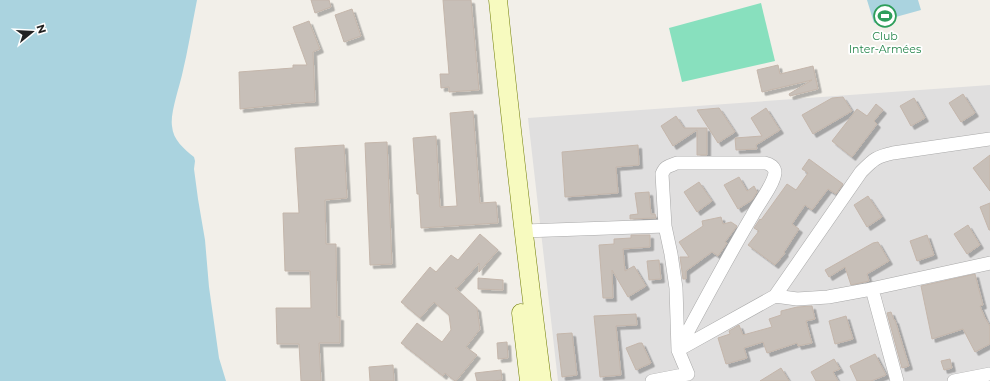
<svg xmlns="http://www.w3.org/2000/svg" width="990" height="381" viewBox="0 0 990 381" font-family="Montserrat,sans-serif">
<style>
.residential{fill:#e0dfdf}
.pitch{fill:#88e0be}
.water{fill:#aad3df}
.building{fill:#c7bfb8;stroke:#c4b6ab;filter:url(#shadow)}
.lines{fill:none;stroke-linecap:round;stroke-linejoin:round}
.street-casing{stroke:#a9a9a9;stroke-width:14}
.secondary-casing{stroke:#707d05;stroke-width:19}
.street{stroke:#fff;stroke-width:13}
.secondary{stroke:#f7fabf;stroke-width:18}
.labels{text-anchor:middle;stroke-width:3.5;stroke-linejoin:round;paint-order:stroke}
.leisure-label{font-size:11px;fill:#27864d;stroke:#fff}
</style>
<defs>
<filter id="shadow"><feDropShadow dx="3.5" dy="3.5" stdDeviation="0" flood-color="#0004"/></filter>
</defs>
<rect width="100%" height="100%" fill="#f2efe9"/>
<path class="residential" d="M990 85V381H558L528 118Z"/>
<path class="pitch" d="M761 3 775 61 682 82 669 28Z"/>
<path class="water" d="M0 0H197C192 25 188 50 182 75 179 88 170 114 172 126 173 140 184 149 194 157L195 161 194 169 198 199 205 240 209 287 219 358 226 381H0Z
M867 0H918L921 10 874 23Z"/>
<path class="building" d="M311 0H329L331 7 315 13Z
M443 0H471L479 90 449 92V87L441 88 440 74H449Z
M352 9 361 36 344 42 335 15Z
M309 21 320 49 313 52 315 102 296 103 240 109 239 72 293 68V65H307L293 27Z
M778 65 780 74 813 66 818 89 790 96 789 94 812 80 762 92 757 70Z
M963 94 975 113 961 122 949 103Z
M843 97 852 111 813 134 802 115 832 98Z
M914 98 925 118 911 126 900 106Z
M876 104 883 110 874 121 877 124 852 157 832 141 857 109 867 116Z
M719 108 735 132 718 143 697 110Z
M766 108 780 130 756 145 757 149 736 150 735 138 762 136 751 118Z
M473 111 480 203 496 202 498 223 421 228 419 194H417L413 138 436 136 440 207 457 206 450 113Z
M676 116 684 128H707V155H697V130L673 146 661 126Z
M387 142 392 264 370 265 365 143Z
M344 145 347 198 325 200 326 244H336L337 317H340V343H319L321 381H301L299 344H277L276 308H311L310 271H285L283 213H299L295 148Z
M638 145 639 165 616 167 618 193 565 197 562 152Z
M990 155V191L973 168Z
M809 159 843 184 836 194 828 189 812 210 805 205 792 224 799 229 784 252 785 253 775 265 748 245 759 231 754 228 760 219 761 220 787 184 796 190 808 173 802 169Z
M739 177 747 191 754 186 757 192 752 200 738 209 724 185Z
M699 182 712 201 697 212 684 192Z
M649 192 651 214H655L656 218 630 219V215L638 214 635 193Z
M868 196 882 217 867 227 854 205Z
M990 203V230H989L980 207Z
M721 217 723 224 731 222 737 226 725 242 727 243 718 256 712 252 686 271V279H683L680 257H689L679 242 703 226 702 221Z
M968 225 980 245 967 254 954 234Z
M480 234 498 250 479 272V263L457 288H455L477 308 480 329 466 347 477 355 456 381H455L445 373 443 376 401 343 417 323 442 342 451 330 449 315 434 302 420 318 401 302 430 267 436 272 451 255 458 260Z
M631 235H650V247L623 249 625 271 634 266 646 286 628 297 612 270 613 298H603L599 245 614 244V239L631 238Z
M927 235 934 255 917 261 910 241Z
M878 242 889 261 867 274 869 281 851 285 845 267 829 277 825 270 873 243Z
M659 260 661 279 649 280 647 261Z
M975 274 983 305 980 306 985 318 990 326V344L975 352 963 329 932 339 921 286Z
M478 278 503 280V290L478 289Z
M812 306 815 319 806 321 812 343 798 346 797 343 767 353 763 342 744 348 747 358 726 364 718 338 730 334 729 331 739 325 743 335 772 327 769 319 781 315V311L797 307Z
M891 312 894 320H895L909 366 902 368 887 313Z
M636 314 637 325 616 326 621 375 600 377 594 316Z
M846 316 853 339 835 344 829 321Z
M572 333 577 375 562 377 557 334Z
M507 342 508 358 498 359 497 343Z
M639 343H642L651 363 636 370 626 348Z
M875 354 886 375 871 381H857L850 366Z
M834 359 840 369 833 372 838 381H816L811 372Z
M950 359 952 368 944 370 941 361Z
M393 365 394 381H370L369 367Z
M781 368 789 381H760Z
M501 370 502 380 493 381H477L475 373Z"/>
<g class="lines">
<g class="street-casing">
<path id="street" d="M665 226 662 174C665 166 669 166 677 163H765C770 164 775 167 775 173 773 186 758 204 752 216 726 260 702 305 678 350
M524 231 665 226 671 254 676 288 678 350
M872 289 897 381
M775 296 797 299 828 297 866 290 990 263
M652 381 688 374 678 350 775 296 861 172C873 160 875 157 893 153L990 139
M954 381 990 374"/>
</g>
<g class="secondary-casing">
<path id="secondary" d="M498 0C511 127 526 254 542 381
M521 313 529 381"/>
</g>
<use href="#street" class="street"/>
<use href="#secondary" class="secondary"/>
</g>
<defs>
<g id="stadium-ring" transform="scale(1.15)"><circle r="9.5" fill="#fff" stroke="#2e9e5b" stroke-width="1.5"/><path d="M0-5a6.5 5 0 1 0 0 10a6.5 5 0 1 0 0-10ZM-3.5-1.8h7v3.6h-7Z" fill="#2e9e5b"/></g>
</defs>
<g fill-rule="evenodd">
<use href="#stadium-ring" x="885" y="16"/>
</g>
<g class="labels">
<g class="leisure-label">
<text x="885" y="40">Club<tspan x="885" dy="13">Inter-Armées</tspan></text>
</g>
</g>
<g transform="translate(32 32) rotate(72)" stroke="#ffffff" stroke-width="3" paint-order="stroke">
<path d="M0-3L7 15L0 10L-7 15Z" fill="#222222"/>
<text y="-6" font-size="11" font-weight="bold" text-anchor="middle" fill="#222222">N</text>
</g>
</svg>
